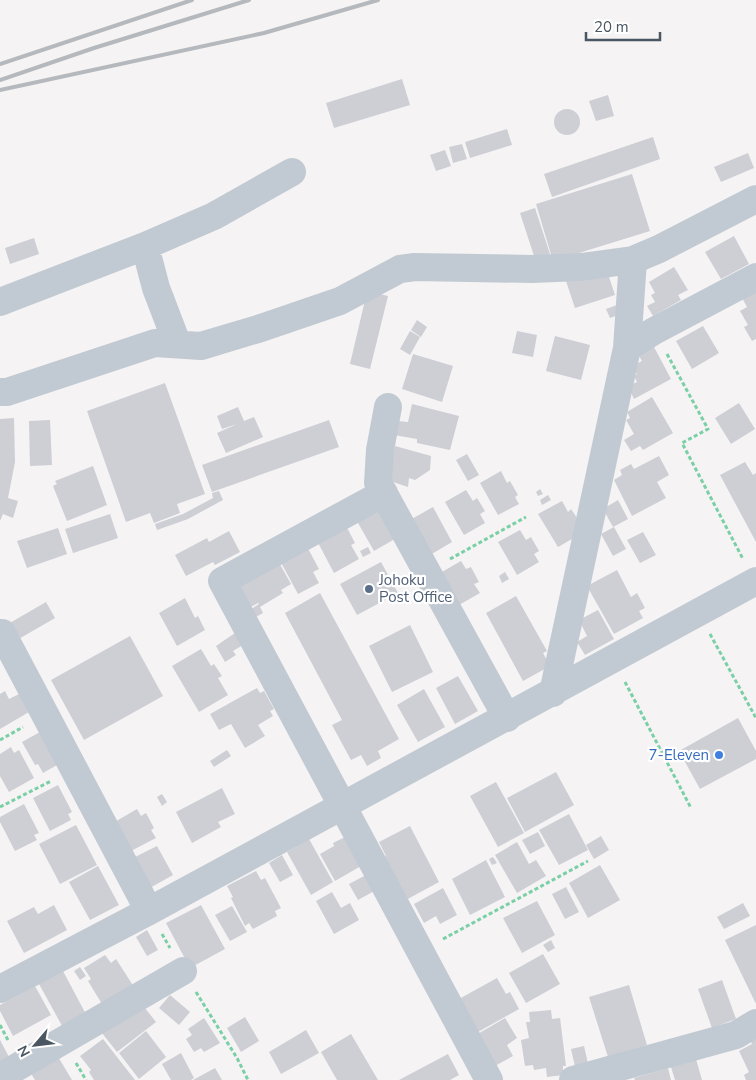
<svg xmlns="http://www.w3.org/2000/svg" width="756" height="1080" viewBox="0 0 756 1080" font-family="'Nunito Sans',sans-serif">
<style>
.building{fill:#cdcfd5}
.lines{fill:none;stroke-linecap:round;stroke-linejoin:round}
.path{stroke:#7ad0a6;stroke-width:3;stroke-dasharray:4 2.5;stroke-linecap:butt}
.minor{stroke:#c1cad2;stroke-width:28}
.rail{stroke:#b5b8bd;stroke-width:4}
.service-dot{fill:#5c6f8a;stroke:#fff;stroke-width:2}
.shop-dot{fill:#3f7fe0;stroke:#fff;stroke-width:2}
.labels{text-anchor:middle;stroke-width:4.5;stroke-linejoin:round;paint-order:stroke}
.service-label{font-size:15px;fill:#4e5e75;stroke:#fff;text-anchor:start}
.shop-label{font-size:15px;fill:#366cbe;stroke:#fff;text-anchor:end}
</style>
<rect width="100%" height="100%" fill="#f5f3f3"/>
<path class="building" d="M402 79 410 105 334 128 326 103Z
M608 95 614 116 596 121 589 101Z
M554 122a13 13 0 1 1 26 0a13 13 0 1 1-26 0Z
M507 129 512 145 470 158 465 142Z
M653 137 660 159 552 197 544 174Z
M462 144 467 159 453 163 449 147Z
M445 150 451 166 436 171 430 155Z
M748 153 754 168 721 182 714 167Z
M632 174 650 231 553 261 536 204Z
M535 208 550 254 535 259 520 213Z
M734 236 749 264 721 279 705 252Z
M34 238 39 254 10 264 5 248Z
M674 267 688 290 678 295 681 300 653 316 647 306 655 302 651 295 655 293 649 282Z
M606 268 615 295 575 308 566 281Z
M756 287V339L752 341 744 327 748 325 740 311 747 307 741 296Z
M371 292 388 296 370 369 350 364 366 296Z
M617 305 621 314 610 318 606 309Z
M417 320 427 327 421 337 411 330Z
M703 326 719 353 692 369 676 341Z
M410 331 420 337 410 355 400 349Z
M517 331 537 335 533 357 512 353Z
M555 336 590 345 581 380 546 371Z
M654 347 671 379 634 399 628 386 637 382 634 376 637 374 632 366 642 361 639 356Z
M413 354 453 366 442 402 402 389Z
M165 383 205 494 177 504 180 513 154 523 150 513 126 522 87 411Z
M652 397 673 433 643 450 640 446 631 451 624 440 634 434 626 420 630 418 627 412Z
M739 403 755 429 731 444 715 418Z
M412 404 459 416 450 450 417 443V439L394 435 397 421 408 422Z
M238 407 244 421 254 417 263 437 226 453 217 433 237 424 222 429 217 416Z
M14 418 15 462 8 498 18 501 13 518 3 514 0 521V419Z
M50 420 52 465 30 466 29 421Z
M329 420 339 447 212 492 202 465Z
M395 446 431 456 430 470 415 480 409 478 408 487 390 481 389 471Z
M467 454 479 475 468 481 456 460Z
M659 456 669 475 657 482 666 498 632 516 614 480 622 475 620 470 631 464 634 469Z
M745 462 753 475 756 473V542L720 475Z
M93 466 107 505 67 521 53 486 57 484 55 481Z
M501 471 507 483 510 481 518 495 515 497 519 504 498 515 480 483Z
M540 489 543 494 538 496 536 492Z
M466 490 473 501 477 498 485 511 480 514 485 523 464 535 445 502Z
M219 491 223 500 188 519 157 530 155 524 183 514 213 498 212 493Z
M548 495 551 500 542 505 540 500Z
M618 500 628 519 613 527 603 509Z
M381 501 400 536 374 551 354 516Z
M562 501 568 512 571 509 581 524 579 535 558 547 538 514Z
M433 507 452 542 430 555 410 520Z
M110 514 118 538 73 553 65 529Z
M344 522 355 543 351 545 359 559 334 573 315 537Z
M614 527 626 549 613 556 601 534Z
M58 528 67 554 27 568 17 541Z
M520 530 526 540 531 537 539 551 534 554 539 562 517 575 498 542Z
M229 531 240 552 215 565 213 562 186 576 175 555 207 538 209 542Z
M643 532 656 555 640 563 627 540Z
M305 543 319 569 313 572 319 583 298 594 278 557Z
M368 547 371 553 363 557 360 551Z
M277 559 291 584 281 590 283 593 260 607 263 613 252 619 248 611 259 604 258 603 247 609 233 584Z
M461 561 466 569 471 567 479 582 474 584 480 593 459 605 440 573Z
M381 562 398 593 357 615 340 584Z
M617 570 631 597 637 593 645 608 639 611 643 618 614 634 587 586Z
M505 572 509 579 502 583 499 576Z
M320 593 399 739 378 751 381 758 367 766 361 755 351 760 332 725 342 720 285 613Z
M516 596 547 651 543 653 550 666 523 681 486 613Z
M185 598 195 618 198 616 205 630 177 646 159 613Z
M46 602 55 618 17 640 8 624Z
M598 610 614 639 585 655 577 642 587 636 579 620Z
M410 625 433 672 392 692 369 646Z
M235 633 243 645 233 651 236 655 225 662 216 646Z
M130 636 163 696 84 740 51 680Z
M201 649 211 666 214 664 222 676 218 678 228 695 199 712 172 666Z
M458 676 478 711 455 724 436 688Z
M257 688 260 693 264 691 274 709 270 711 273 716 258 725 265 736 245 748 231 724 219 730 210 714Z
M424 689 445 727 418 742 397 705Z
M5 691 9 699 19 694 29 712 0 729V694Z
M738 718 756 751V759L700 789 679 751Z
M40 732 57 765 43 773 38 764 35 765 22 742Z
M11 747 14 753 19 750 34 778 9 792 0 776V754Z
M227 750 231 756 214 767 210 761Z
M556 772 574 805 525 832 507 798Z
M496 782 524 833 498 847 470 796Z
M58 785 72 812 68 814 71 820 50 831 33 798Z
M222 788 235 814 218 822 221 827 192 843 176 812Z
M162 794 167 802 162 806 157 797Z
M24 804 39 833 34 835 37 840 15 851 0 822V817Z
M137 809 141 816 146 813 154 828 151 830 156 838 129 852 113 823Z
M569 814 588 850 559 865 539 830Z
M76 825 97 865 60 884 39 844Z
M410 826 439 882 404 901 382 859 386 856 379 842Z
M538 832 545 846 530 854 522 840Z
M601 836 609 850 594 859 586 845Z
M345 837 361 866 335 881 320 854 334 846 333 843Z
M309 839 333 882 311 895 287 852Z
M517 842 529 864 536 860 546 876 517 893 495 855Z
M157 846 173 875 148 889 131 859Z
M282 855 293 875 280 882 269 863Z
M493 857 497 863 492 865 489 859Z
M486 860 505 897 470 915 452 879Z
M600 865 620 900 588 918 569 883Z
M98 866 119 905 90 920 69 882Z
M256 871 261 880 265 878 281 908 275 911 277 916 253 929 249 923 245 926 231 898 233 897 227 886Z
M368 874 376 890 358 900 349 884Z
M566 887 579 912 565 919 552 894Z
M443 888 457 915 440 924 436 916 424 923 414 904Z
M332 892 341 908 350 903 359 920 334 934 316 901Z
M537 901 555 935 522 953 503 918Z
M743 903 750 916 724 929 717 917Z
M54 905 67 930 24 953 7 921 34 907 38 914Z
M201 905 225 949 190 968 166 923Z
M232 906 247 932 230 941 215 915Z
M756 925V1004L725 940Z
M147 930 158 950 147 956 136 937Z
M551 940 555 948 548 952 543 945Z
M543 954 560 984 526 1003 509 973Z
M105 955 111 963 116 959 136 990 105 1009 88 981 91 979 84 968Z
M80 967 86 976 80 980 74 971Z
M63 971 89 1020 66 1033 39 984Z
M497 978 506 994 510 992 519 1009 478 1032 459 999Z
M722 980 736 1019 712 1028 698 989Z
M629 985 647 1045 608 1057 589 997Z
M35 986 51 1015 13 1036 0 1011V1005Z
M170 995 190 1012 179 1025 159 1008Z
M141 1003 156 1022 117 1052 102 1033H104L100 1027Z
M551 1010 552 1019 560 1018 566 1066H563V1075L547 1077 546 1068 534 1070 533 1065 525 1066 521 1040 529 1038 526 1022H530L529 1012Z
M245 1017 259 1041 241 1052 227 1028Z
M204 1018 220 1043 204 1052 201 1048 194 1052 186 1039 192 1035 188 1029Z
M505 1018 517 1038 507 1045 513 1056 493 1067 476 1035Z
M306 1030 319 1053 281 1074 269 1052Z
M146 1031 166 1057 139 1079 119 1053Z
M756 1033V1080H746L744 1075 749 1072 739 1051 752 1044 749 1037Z
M351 1034 378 1080H337L321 1052Z
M103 1039 135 1080H94L89 1072 91 1070 80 1056Z
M0 1040 10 1059 0 1064Z
M584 1046 589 1068 576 1071 571 1049Z
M54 1050 72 1080H35L27 1067Z
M181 1053 194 1078 191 1080H171L162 1064Z
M448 1054 459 1075 450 1080H399Z
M696 1059 702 1080H675L671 1067Z
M215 1068 222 1080H193Z
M668 1068 671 1080H635L634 1078Z"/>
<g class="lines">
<path class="path" d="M667 354 708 429 682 443 743 559
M450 559 526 517
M710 634 756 718
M625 682 691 808
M0 740 23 727
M0 807 51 781
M162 934 170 948
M443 939 588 861
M196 992 237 1058 248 1080
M0 1025 9 1042
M76 1063 86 1080"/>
<path class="minor" d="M145 246 156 288 177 343
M0 302 145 246 214 216 292 172
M627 348 633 260
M0 392H7L155 343 201 346 261 328 340 301 400 269 415 267 532 269 581 267 633 260 659 249 756 199
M388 407 380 450 378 483 507 718
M384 493 222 581 489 1080
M2 633 149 911
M553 693 627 348 654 331 756 277
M0 989 149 911 756 581
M0 1077 183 971
M573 1080 736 1035 756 1023"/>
<path class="rail" d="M0 64 192 0
M0 80 94 48 249 0
M0 90 264 33 378 0"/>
</g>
<circle class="service-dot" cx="369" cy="589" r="5"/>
<circle class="shop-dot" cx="719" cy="755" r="5"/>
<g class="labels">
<g class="service-label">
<text x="379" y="585">Johoku<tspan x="379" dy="17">Post Office</tspan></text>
</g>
<g class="shop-label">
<text x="709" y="760">7-Eleven</text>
</g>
</g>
<g transform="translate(35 1045) rotate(242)" stroke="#ffffff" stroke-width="4" paint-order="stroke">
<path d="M0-4L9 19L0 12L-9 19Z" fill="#4a5661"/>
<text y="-8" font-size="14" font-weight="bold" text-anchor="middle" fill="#4a5661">N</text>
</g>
<path d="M586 32v8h74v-8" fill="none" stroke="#4a5661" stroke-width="2.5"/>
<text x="594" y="32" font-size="15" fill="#4a5661" stroke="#ffffff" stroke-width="4" paint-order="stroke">20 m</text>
</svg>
